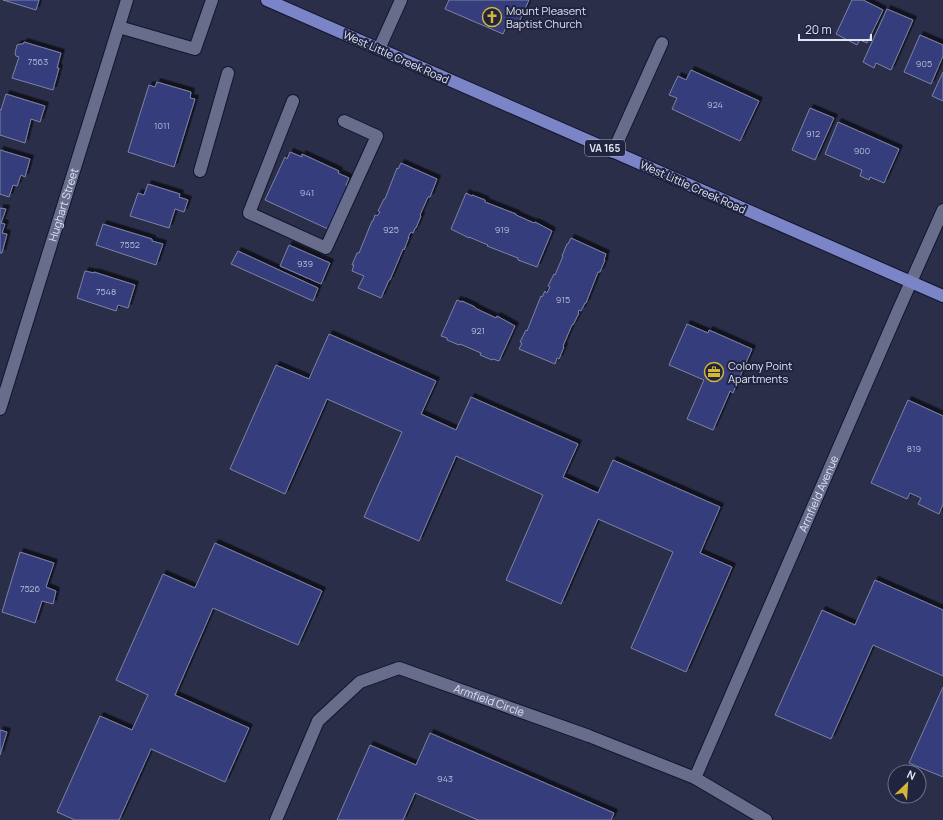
<svg xmlns="http://www.w3.org/2000/svg" width="943" height="820" viewBox="0 0 943 820" font-family="Manrope,sans-serif">
<style>
.building{fill:#363c7c;stroke:#7d83a3;filter:url(#shadow)}
.lines{fill:none;stroke-linecap:round;stroke-linejoin:round}
.lane-casing{stroke:#12152e;stroke-width:14}
.street-casing{stroke:#12152e;stroke-width:14}
.primary-casing{stroke:#12152e;stroke-width:14}
.lane{stroke:#676d8b;stroke-width:12}
.street{stroke:#676d8b;stroke-width:12}
.primary{stroke:#7a84c6;stroke-width:12}
.labels{text-anchor:middle;stroke-width:4;stroke-linejoin:round;paint-order:stroke}
.number-label{font-size:9px;fill:#b6bad8}
.shield{fill:#20243e;stroke:#a7aabf;stroke-width:1}
.shield-label{font-size:10px;font-weight:bold;fill:#e1e4f6}
.poi-label{font-size:11px;fill:#e1e4f6;stroke:#20243e;text-anchor:start}
.street-label{font-size:11px;fill:#e1e4f6;stroke:#20243e}
</style>
<defs>
<filter id="shadow"><feDropShadow dx="3.5" dy="-3.5" stdDeviation="0" flood-color="#0009"/></filter>
</defs>
<rect width="100%" height="100%" fill="#2a2e48"/>
<path class="building" d="M3 0H39L36 10Z
M449 0H529L516 29 507 25 503 34 445 9Z
M852 0H863L883 10 867 43 860 40 857 45 836 34Z
M887 9 913 20 891 70 876 63 874 68 863 62Z
M920 35 943 45V56L931 84 904 72Z
M24 42 61 53 57 68H59L53 90 12 78 19 57 16 56 15 53 17 45 21 44H23Z
M691 70 759 101 740 141 672 109 677 98 669 95 678 76 686 80Z
M943 72V101L932 96Z
M157 82 191 92 190 98 195 99 174 167 128 152 149 85 155 87Z
M6 94 45 106 40 122 31 119 25 143 0 135V109L1 110Z
M810 108 834 118 815 160 792 150Z
M838 122 899 149 884 183 870 177 869 180 860 176 862 170 825 154Z
M0 150 30 159 25 177 21 175 17 186 13 185 9 197 0 194Z
M290 152 302 157V154L339 171 338 173 349 178 346 185 348 186 328 229 265 200 285 157 287 159Z
M401 163 437 179 430 197H428L420 215 421 216 416 228H415L413 233 411 232 408 237H409L404 250 403 249 390 280H389L381 298 358 288 364 276 352 271 354 265H352L357 253H359L372 221H373L375 215 377 216 380 212 378 211 384 199H385L397 168 398 169Z
M148 184 180 194 179 197 188 200 184 212 175 209 169 228 130 216 138 193 144 195Z
M466 193 472 196V195L485 200V202L516 214V215L534 223 535 222 552 231 537 267 518 260V258L487 246 488 245 469 237V238L451 229Z
M0 208 6 209 1 223 5 224 2 233 7 234 2 253H0Z
M103 224 152 239V241L163 244 156 265 96 245Z
M571 238 606 254 604 260H605L600 272H598L586 303H585L581 311 579 310 578 313H579L573 325H572L563 346 564 347 559 359 557 358 555 364 519 349 522 343 520 342 526 330 527 331 541 296 542 297 545 291 547 293 550 287 548 286 554 274 555 275 563 256H562L567 244H568Z
M289 245 330 263 321 284 280 266Z
M238 251 318 288 313 301 231 264Z
M85 271 94 273V272L135 285 128 308 118 305 116 311 77 298Z
M457 300 462 302V301L475 307V308L496 318 497 316 515 326 499 361 493 359 492 360 480 355 481 353 460 344 459 345 447 340V338L441 336Z
M687 324 708 333 709 330 752 349 733 393 730 391 713 430 687 419 704 380 669 365Z
M329 334 436 381 421 414 456 430 471 397 578 444 563 477 598 493 613 460 720 507 700 553 732 567 686 672 631 648 673 552 598 519 561 604 506 580 543 495 456 456 419 541 364 517 402 432 327 399 285 494 230 469 276 365 309 379Z
M908 400 943 416V504L939 514 918 504 921 498 910 493 907 499 871 483Z
M215 543 322 591 298 645 213 608 175 695 249 728 225 782 151 749 119 820H75L57 812 100 716 132 730 148 695 116 680 163 574 195 588Z
M20 552 54 563 46 587 56 591 53 604 42 601 35 623 2 612Z
M875 580 943 610V676L873 645 831 739 775 715 822 610 855 625Z
M943 687V777L909 763Z
M0 730 7 732 0 755Z
M430 733 614 813 611 820H478L415 793 403 820H337L370 745 416 765Z"/>
<g class="lines">
<g class="lane-casing">
<path id="lane" d="M119 27 195 49 212 0
M293 101 249 213 326 248 377 136 344 121
M613 152 662 43
M200 171 228 73"/>
</g>
<g class="street-casing">
<g id="street">
<path d="M379 49 401 0"/>
<path id="s1" d="M0 409 127 0"/>
<path id="s2" d="M695 778 898 311 943 210"/>
<path id="s3" d="M276 820 318 721 360 682 399 668 589 736 695 778 766 820"/>
</g>
</g>
<g class="primary-casing">
<path id="primary" d="M267 0 943 296"/>
</g>
<use href="#lane" class="lane"/>
<use href="#street" class="street"/>
<use href="#primary" class="primary"/>
</g>
<defs>
<g id="church-ring" transform="scale(1)"><circle r="9.5" fill="#20243e" stroke="#d3b635" stroke-width="1.5"/><path d="M-1.2-6h2.4v3.5h3.3v2.4h-3.3V6h-2.4V-.1h-3.3v-2.4h3.3Z" fill="#d3b635"/></g>
<g id="office-ring" transform="scale(1)"><circle r="9.5" fill="#20243e" stroke="#d3b635" stroke-width="1.5"/><path d="M-6-3h4V-5.5h4V-3h4V5H-6ZM-1-4.5V-3h2v-1.5ZM-6 0V1H6V0Z" fill="#d3b635"/></g>
</defs>
<g fill-rule="evenodd">
<use href="#church-ring" x="492" y="17"/>
<use href="#office-ring" x="714" y="372"/>
</g>
<g class="labels">
<g class="number-label">
<text x="38" y="65">7563</text>
<text x="924" y="67">905</text>
<text x="715" y="108">924</text>
<text x="162" y="129">1011</text>
<text x="813" y="137">912</text>
<text x="862" y="154">900</text>
<text x="307" y="196">941</text>
<text x="391" y="233">925</text>
<text x="502" y="233">919</text>
<text x="130" y="248">7552</text>
<text x="305" y="267">939</text>
<text x="106" y="295">7548</text>
<text x="563" y="303">915</text>
<text x="478" y="334">921</text>
<text x="914" y="452">819</text>
<text x="30" y="592">7526</text>
<text x="445" y="782">943</text>
</g>
<rect class="shield" x="585" y="140" width="40" height="16" rx="3"/>
<g class="shield-label">
<text x="605" y="152">VA 165</text>
</g>
<g class="poi-label">
<text x="506" y="15">Mount Pleasent<tspan x="506" dy="13">Baptist Church</tspan></text>
<text x="728" y="370">Colony Point<tspan x="728" dy="13">Apartments</tspan></text>
</g>
<g class="street-label">
<text transform="translate(396 57) rotate(24)" y="4">West Little Creek Road</text>
<text transform="translate(693 187) rotate(24)" y="4">West Little Creek Road</text>
<text dy="4" stroke="none"><textPath href="#s1" startOffset="214">Hughart Street</textPath></text>
<text dy="4" stroke="none"><textPath href="#s2" startOffset="310">Armfield Avenue</textPath></text>
<text dy="4" stroke="none"><textPath href="#s3" startOffset="302">Armfield Circle</textPath></text>
</g>
</g>
<g transform="translate(907 784) rotate(25)"><circle r="19" fill="#20243e" stroke="#6d7188"/>
<path d="M0-3L7 15L0 10L-7 15Z" fill="#d3b635"/>
<text y="-6" font-size="11" font-weight="bold" text-anchor="middle" fill="#e1e4f6">N</text>
</g>
<path d="M799 34v6h72v-6" fill="none" stroke="#e1e4f6" stroke-width="2"/>
<text x="805" y="34" font-size="12" fill="#e1e4f6" stroke="#20243e" stroke-width="3" paint-order="stroke">20 m</text>
</svg>
